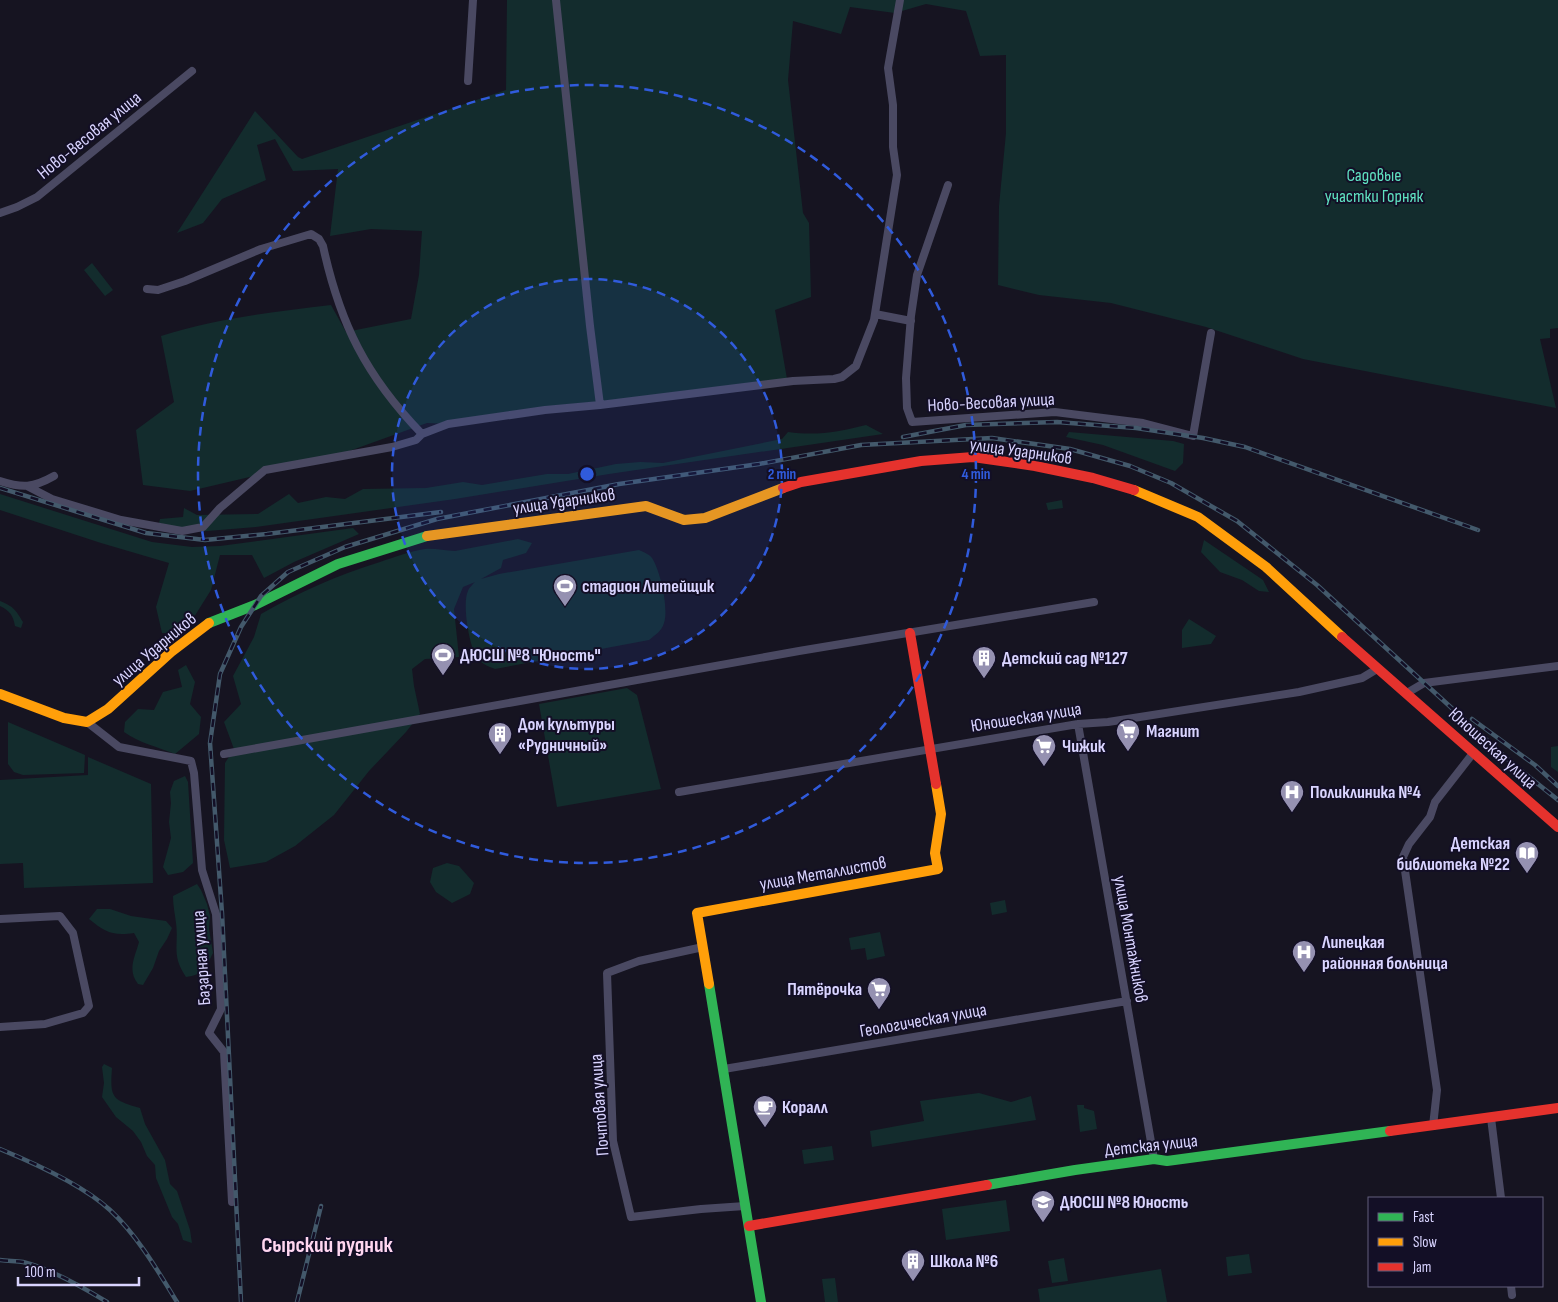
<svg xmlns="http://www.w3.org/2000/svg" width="1558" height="1302" viewBox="0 0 1558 1302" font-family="'Sofia Sans Condensed',sans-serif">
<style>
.green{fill:#132c2d}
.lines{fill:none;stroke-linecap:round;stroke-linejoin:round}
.street{stroke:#4a4962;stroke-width:8}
.fast{stroke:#30b455;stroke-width:10}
.slow{stroke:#ff9f0a;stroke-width:10}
.jam{stroke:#e5322d;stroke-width:10}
.rail-casing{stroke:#43596b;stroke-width:4.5}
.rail{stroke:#130f26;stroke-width:2.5;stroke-dasharray:8;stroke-linecap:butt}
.ring{fill:none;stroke:#305bdc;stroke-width:2.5;stroke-dasharray:9 6}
.labels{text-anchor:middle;stroke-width:4;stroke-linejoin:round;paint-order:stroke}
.street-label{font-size:18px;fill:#d9d4ff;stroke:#130f26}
.park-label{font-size:18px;fill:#5fe0c0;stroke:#130f26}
.poi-label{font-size:18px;font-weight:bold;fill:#d9d4ff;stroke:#130f26;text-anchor:start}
.district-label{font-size:22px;font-weight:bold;fill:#ffd6f0;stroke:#130f26}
.centre{fill:#305bdc;stroke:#130f26;stroke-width:2.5}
.ring-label{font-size:15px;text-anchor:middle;font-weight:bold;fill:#305bdc;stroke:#130f26;stroke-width:4;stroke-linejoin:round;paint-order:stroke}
</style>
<rect width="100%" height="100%" fill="#161421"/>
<path class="green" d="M507 0H1558V328L1550 329V338L1540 339 1556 408 1303 359 1206 327 1111 303 1039 295 998 285 999 206 1006 133V55L980 56 966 11 926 4 895 13 850 7 841 34 793 21 788 80 803 213 809 223 811 297 775 310 787 379 448 424 427 423 327 459 190 491 143 485 136 430 174 402 161 336C216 318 274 312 331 305L346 332 411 319 419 275 422 231 371 229 330 236 338 169 293 171 275 139 257 145 266 180 222 199 203 223 177 233 255 111 298 157 302 159 506 90Z
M92 263 113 290 105 296 84 270Z
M866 425 883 434 609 474 455 499 256 527 195 532 159 523 160 519 183 517 184 508 197 515 258 514 289 494 298 503 326 497 345 499 363 489 426 488 463 482 482 485 547 474H568L616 464 640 462 663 463 782 439 788 432C817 436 838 432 866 425Z
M1069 432 1173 441 1184 444 1183 463 1175 471 1103 445 1066 437Z
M0 494 152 542 192 547 220 546 353 528 359 534 294 562 264 578 252 555H220L211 590 184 633H162L156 607 169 563 101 543 0 510Z
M1062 500 1063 508 1048 510 1046 503Z
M518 539 532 543 526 553 503 560 501 568 481 579 499 574 639 550C643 552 649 554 652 558 660 570 669 608 664 623 662 631 655 635 649 640L495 669C487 666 480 663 476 656 469 644 462 603 468 591 469 588 473 584 475 582L463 587 454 609 459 657 425 659 412 669 414 686 420 714 406 732 369 771 334 815 295 846 266 862 230 868 224 840 225 763 234 749 224 722 241 704 233 676 254 637 261 614C301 591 336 576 380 562 395 557 410 551 425 549 434 548 445 551 455 551Z
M1204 540 1263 580 1269 592 1259 591 1242 580 1220 572 1201 552Z
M0 601C14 607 15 609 23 622L21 628 15 626C13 615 10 611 0 606Z
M1189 619 1216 636 1211 644 1182 648V630Z
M186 665 195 682 190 704 201 717 199 734 175 754C158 747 139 743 124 732L125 722 138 709 154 710 163 692 182 687 178 670Z
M627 688 637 695 661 789 557 807 539 704Z
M8 722 85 755 84 773 23 775 14 772 8 764Z
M1558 746V772L1551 767V747Z
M88 757 151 784 153 883 24 888 23 863 0 864V780L88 775Z
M185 776 188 782 193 863 183 872 168 875 163 867 171 838 169 822 171 803 170 792 174 781Z
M447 863 459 866 474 883 470 894 452 903 436 892 430 882 433 868Z
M197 884 201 890 207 904 210 916 209 929 213 953C206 967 203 975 186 977 171 955 179 946 176 923 175 914 173 906 173 896Z
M1005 900 1007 912 992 915 990 903Z
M97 909H110L131 916 166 921 172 928 167 939 159 951 153 968 143 985 138 984C127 970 135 957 139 942L134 933C112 936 105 932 89 919Z
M880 932 885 956 867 960 865 948 851 950 849 938Z
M104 1064 112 1068C110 1097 111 1100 140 1108L145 1124 165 1160 170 1184 177 1191 190 1230 192 1243 183 1240 178 1224 172 1217 156 1178 155 1165 147 1156 141 1142 133 1131 116 1117 102 1097 104 1083 102 1067Z
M979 1093 1011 1102 1031 1096 1036 1120 872 1147 870 1131 924 1121 920 1101Z
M1077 1105H1084V1108L1094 1111 1097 1129 1080 1132Z
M832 1146 834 1160 804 1164 802 1150Z
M1006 1200 1010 1231 946 1240 942 1209Z
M1249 1254 1252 1273 1228 1276 1226 1257Z
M1064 1258 1068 1281 1052 1283 1048 1261Z
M1161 1269 1167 1302H1040L1038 1289Z
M835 1278 838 1302H825L822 1279Z"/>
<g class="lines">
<path class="street" d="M468 81 473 0
M948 185 917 275 911 316 906 378 907 408 912 422 1055 412 1143 423 1193 436 1211 333
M0 213 17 207 37 197 192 71
M875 314 911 321
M600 405 793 381 834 379 842 377 856 366 874 320 897 175 893 147V105L888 68 900 0
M422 434 448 424 545 410 600 405 590 326 556 0
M0 481C22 488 33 488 54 476
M27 486 52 499 121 520 182 531 203 527 220 508 265 470 392 447 416 440 422 434C366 376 340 324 323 246L319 239 311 234 261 249 185 281 158 290 147 289
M1407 693 1424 683 1558 666
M87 722 119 747 191 761 194 773 202 870 216 914 221 1009 209 1033 224 1052 232 1202
M1078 724 1154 1159
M224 754 799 651 1094 602
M679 792 1078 724 1108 722 1299 692 1362 678 1377 669
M0 919 60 916 73 933 89 1006 83 1013 45 1024 0 1027
M703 947 639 961 607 973 613 1141 631 1217 701 1209 745 1206
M724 1069 1127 1001
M1491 1118 1501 1198
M1433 1126 1437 1090 1403 857 1409 844 1430 817 1435 802 1474 752
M1511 1286 1512 1295"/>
<path class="fast" d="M209 623 255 605 338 564 427 536
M709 984 761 1302
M987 1185 1075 1170 1154 1159 1167 1161 1390 1131"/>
<path class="slow" d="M1134 490 1198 517 1266 567 1342 637
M427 536 646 506 684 520 705 518 783 488
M0 694 64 718 87 722 108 709 171 652 209 623
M709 984 697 913 938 869 935 853 941 814 936 784"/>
<path class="jam" d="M783 488 801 482 921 461 973 457 1035 466 1093 478 1134 490
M910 633 936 784
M1342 637 1558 827
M1390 1131 1558 1108
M749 1226 987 1185"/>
<g class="rail-casing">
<path id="rail" d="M903 437 966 425 1057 422 1136 428 1203 438 1245 447 1478 530
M0 488 146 533 205 540 267 534 441 512
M1472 719 1535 765 1558 786
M0 1149C34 1163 83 1185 110 1210 137 1235 158 1271 177 1302
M0 1260C8 1261 16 1261 23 1262 50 1268 84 1288 107 1302
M241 1302 222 913 210 743 220 674 241 627 261 596 288 572 345 547 437 519 619 484 759 464 861 445 992 438 1070 449 1130 466 1171 483 1237 521 1317 585 1514 765 1558 800
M297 1302 321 1206"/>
</g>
<use href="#rail" class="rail"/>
</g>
<circle cx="587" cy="474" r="195" fill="#305bdc" fill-opacity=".12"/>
<g class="ring">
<circle cx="587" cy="474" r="195"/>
<circle cx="587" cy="474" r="389"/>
</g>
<defs>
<g id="stadium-pin" transform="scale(1.25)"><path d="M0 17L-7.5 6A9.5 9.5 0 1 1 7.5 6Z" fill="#9591b1" stroke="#130f26"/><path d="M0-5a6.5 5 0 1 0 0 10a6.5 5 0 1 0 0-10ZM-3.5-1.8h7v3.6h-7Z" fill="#fff"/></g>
<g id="building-pin" transform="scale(1.25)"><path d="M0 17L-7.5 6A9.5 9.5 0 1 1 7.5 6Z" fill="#9591b1" stroke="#130f26"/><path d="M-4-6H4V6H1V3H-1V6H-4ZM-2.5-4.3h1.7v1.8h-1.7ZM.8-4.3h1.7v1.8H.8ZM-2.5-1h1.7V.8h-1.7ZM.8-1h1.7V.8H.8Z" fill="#fff"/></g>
<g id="supermarket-pin" transform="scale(1.25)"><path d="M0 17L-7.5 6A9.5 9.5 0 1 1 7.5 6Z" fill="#9591b1" stroke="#130f26"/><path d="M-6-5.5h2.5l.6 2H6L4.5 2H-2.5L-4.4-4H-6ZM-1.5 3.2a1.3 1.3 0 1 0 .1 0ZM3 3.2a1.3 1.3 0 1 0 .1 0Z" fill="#fff"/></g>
<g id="hospital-pin" transform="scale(1.25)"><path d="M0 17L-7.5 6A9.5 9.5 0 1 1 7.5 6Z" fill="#9591b1" stroke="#130f26"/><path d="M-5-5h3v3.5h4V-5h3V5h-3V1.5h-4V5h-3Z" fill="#fff"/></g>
<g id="library-pin" transform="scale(1.25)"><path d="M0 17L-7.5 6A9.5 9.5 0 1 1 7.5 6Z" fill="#9591b1" stroke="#130f26"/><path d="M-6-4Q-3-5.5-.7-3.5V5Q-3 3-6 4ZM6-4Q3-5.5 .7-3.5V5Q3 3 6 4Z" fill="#fff"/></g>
<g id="cafe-pin" transform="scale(1.25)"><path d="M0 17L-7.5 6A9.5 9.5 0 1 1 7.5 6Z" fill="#9591b1" stroke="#130f26"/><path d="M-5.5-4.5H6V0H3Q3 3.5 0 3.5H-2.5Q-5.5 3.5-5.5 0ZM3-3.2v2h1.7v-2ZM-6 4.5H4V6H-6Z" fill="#fff"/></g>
<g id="school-pin" transform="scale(1.25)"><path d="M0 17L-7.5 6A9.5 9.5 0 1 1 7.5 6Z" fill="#9591b1" stroke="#130f26"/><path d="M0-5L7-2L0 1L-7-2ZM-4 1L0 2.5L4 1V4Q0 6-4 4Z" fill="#fff"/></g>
</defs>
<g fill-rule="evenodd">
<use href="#stadium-pin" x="565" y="586"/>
<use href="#stadium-pin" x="443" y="655"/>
<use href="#building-pin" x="984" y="658"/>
<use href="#supermarket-pin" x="1128" y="731"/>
<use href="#building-pin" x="500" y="734"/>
<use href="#supermarket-pin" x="1044" y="746"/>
<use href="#hospital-pin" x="1292" y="792"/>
<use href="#library-pin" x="1527" y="853"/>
<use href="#hospital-pin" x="1304" y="952"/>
<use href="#supermarket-pin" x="879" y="989"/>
<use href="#cafe-pin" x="765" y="1107"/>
<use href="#school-pin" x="1043" y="1202"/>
<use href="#building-pin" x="913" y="1261"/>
</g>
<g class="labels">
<g class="street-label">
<text transform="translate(89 135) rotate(-39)" y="6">Ново-Весовая улица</text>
<text transform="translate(991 402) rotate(-3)" y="6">Ново-Весовая улица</text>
<text transform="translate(1021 451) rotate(8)" y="6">улица Ударников</text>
<text transform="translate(564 501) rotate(-8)" y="6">улица Ударников</text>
<text transform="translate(154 649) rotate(-40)" y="6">улица Ударников</text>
<text transform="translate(1026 717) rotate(-9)" y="6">Юношеская улица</text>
<text transform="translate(1493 748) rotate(42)" y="6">Юношеская улица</text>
<text transform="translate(823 873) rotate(-10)" y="6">улица Металлистов</text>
<text transform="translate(1131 939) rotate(80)" y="6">улица Монтажников</text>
<text transform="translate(201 958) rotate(-94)" y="6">Базарная улица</text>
<text transform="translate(923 1020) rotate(-10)" y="6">Геологическая улица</text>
<text transform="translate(599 1105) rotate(-94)" y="6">Почтовая улица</text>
<text transform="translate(1151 1145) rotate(-6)" y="6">Детская улица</text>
</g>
<g class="park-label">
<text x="1374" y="181">Садовые<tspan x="1374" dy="21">участки Горняк</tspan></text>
</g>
<g class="poi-label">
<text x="582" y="592">стадион Литейщик</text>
<text x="460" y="661">ДЮСШ №8 "Юность"</text>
<text x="1002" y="664">Детский сад №127</text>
<text x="518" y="730">Дом культуры<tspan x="518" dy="21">«Рудничный»</tspan></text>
<text x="1146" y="737">Магнит</text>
<text x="1062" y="752">Чижик</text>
<text x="1310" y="798">Поликлиника №4</text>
<text x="1510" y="849" text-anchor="end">Детская<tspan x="1510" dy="21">библиотека №22</tspan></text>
<text x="1322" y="948">Липецкая<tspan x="1322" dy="21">районная больница</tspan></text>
<text x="862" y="995" text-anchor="end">Пятёрочка</text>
<text x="782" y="1113">Коралл</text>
<text x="1060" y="1208">ДЮСШ №8 Юность</text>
<text x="930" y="1267">Школа №6</text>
</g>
<g class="district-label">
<text x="327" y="1252">Сырский рудник</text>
</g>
</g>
<circle cx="587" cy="474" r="8" class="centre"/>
<g class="ring-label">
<text x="782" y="479">2 min</text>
<text x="976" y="479">4 min</text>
</g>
<rect x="1368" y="1197" width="175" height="90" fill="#130f26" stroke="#625e7d"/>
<rect x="1378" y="1213" width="25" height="8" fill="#30b455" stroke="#625e7d"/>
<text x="1413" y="1222" font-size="15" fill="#d9d4ff">Fast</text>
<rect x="1378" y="1238" width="25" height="8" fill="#ff9f0a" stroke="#625e7d"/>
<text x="1413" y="1247" font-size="15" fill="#d9d4ff">Slow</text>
<rect x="1378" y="1263" width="25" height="8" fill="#e5322d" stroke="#625e7d"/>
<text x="1413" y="1272" font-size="15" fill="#d9d4ff">Jam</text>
<path d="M18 1277v8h121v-8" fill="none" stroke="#d9d4ff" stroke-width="2.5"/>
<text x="25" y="1277" font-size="15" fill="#d9d4ff" stroke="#130f26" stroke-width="4" paint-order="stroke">100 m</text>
</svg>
